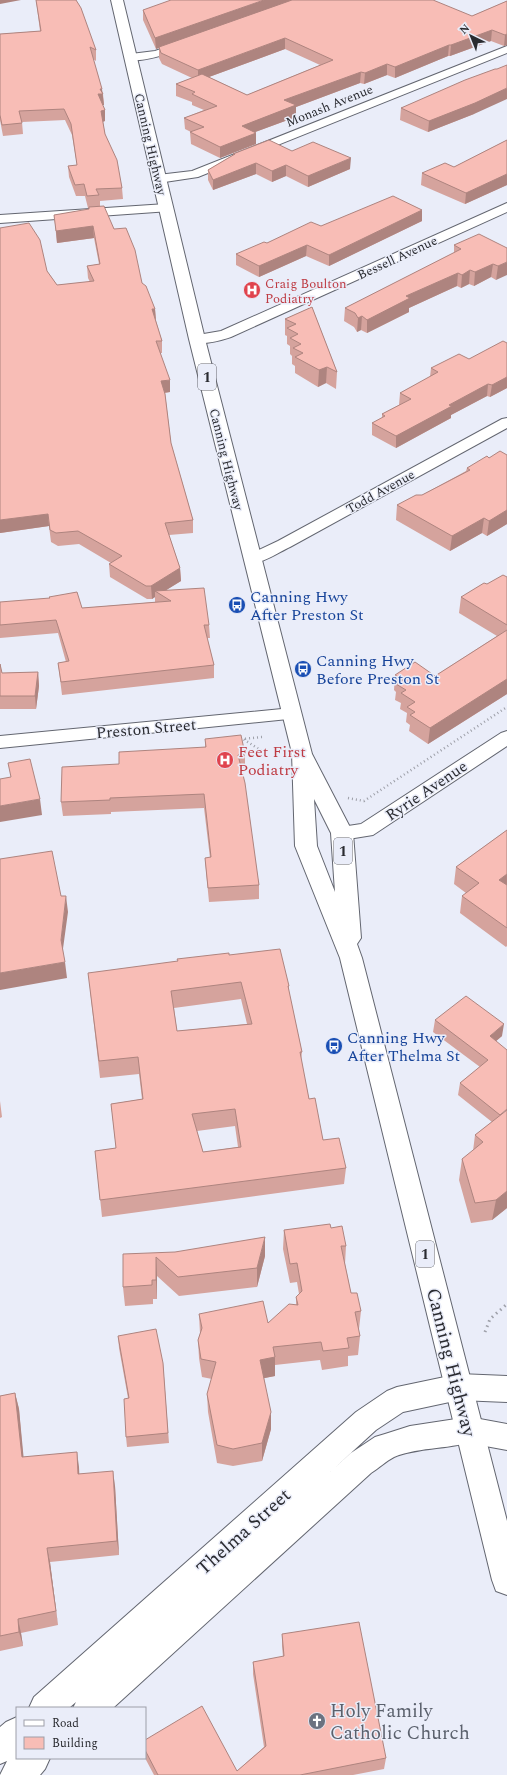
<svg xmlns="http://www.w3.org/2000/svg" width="507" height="1775" viewBox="0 0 507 1775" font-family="Spectral,serif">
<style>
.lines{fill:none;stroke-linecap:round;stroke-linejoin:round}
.minor-casing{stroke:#636670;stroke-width:2}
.tertiary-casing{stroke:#636670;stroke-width:2}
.secondary-casing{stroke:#636670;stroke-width:2}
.trunk-casing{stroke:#636670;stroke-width:2}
.path-far1{stroke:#9d9fa8;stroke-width:2.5;stroke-dasharray:1 3;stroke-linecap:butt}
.path{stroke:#9d9fa8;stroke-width:3;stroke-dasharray:1.5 4;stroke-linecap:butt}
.minor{fill:#fff;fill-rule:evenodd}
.tertiary{fill:#fff;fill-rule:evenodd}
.secondary{fill:#fff;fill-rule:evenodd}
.trunk{fill:#fff;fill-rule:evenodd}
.wall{fill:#d5a39d;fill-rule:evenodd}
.shaded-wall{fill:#ae847f}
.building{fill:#f8bdb6;stroke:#ae847f;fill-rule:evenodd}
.labels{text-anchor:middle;stroke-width:3;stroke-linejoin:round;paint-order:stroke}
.far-street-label{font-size:13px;fill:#2a2b30;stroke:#eaedf9}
.far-health-label{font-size:13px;fill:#be3a42;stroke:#eaedf9;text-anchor:start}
.shield{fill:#eaedf9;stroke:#64656c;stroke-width:1}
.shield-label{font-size:15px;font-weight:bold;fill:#2a2b30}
.transit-label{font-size:16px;fill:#164399;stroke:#eaedf9;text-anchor:start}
.street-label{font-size:16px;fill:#2a2b30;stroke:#eaedf9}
.health-label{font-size:16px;fill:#be3a42;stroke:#eaedf9;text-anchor:start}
.near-street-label{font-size:19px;fill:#2a2b30;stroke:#eaedf9}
.near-worship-label{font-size:19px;fill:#5b616d;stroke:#eaedf9;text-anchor:start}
</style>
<rect width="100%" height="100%" fill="#eaedf9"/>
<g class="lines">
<g class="minor-casing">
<path id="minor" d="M184 41 188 42 189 44 188 46C176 51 134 67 126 57L131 54 155 51Z
M507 46V53L198 177 158 183 154 182 152 179 154 176 158 175 192 171Z
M507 203V212L231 337C219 341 204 345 192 342L190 339 192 336 221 331Z
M166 204 170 205 172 208 170 211 0 223V215Z
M507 418V428L290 547C277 553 260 566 246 562L244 559 246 556 278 541 502 419Z
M292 708 298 710 301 714 298 718 0 748V736Z
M507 731V746L373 835 342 840 335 838 332 833 335 828 361 824 501 733Z"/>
</g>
<g class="tertiary-casing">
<path id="tertiary" d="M459 1374 507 1376V1402L459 1400 449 1396 445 1387 449 1378Z
M469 1417 507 1424V1450L469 1443 459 1439 455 1430 459 1421Z"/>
</g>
<g class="secondary-casing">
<path id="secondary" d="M459 1374 469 1378 473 1387 469 1396 459 1400 403 1412 376 1430 330 1472 351 1453 375 1437 385 1434 410 1426 469 1417 479 1421 483 1430 479 1439C452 1450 421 1446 394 1457 386 1461 379 1468 371 1473L113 1708H73L76 1702 69 1708H29L34 1697 356 1412 387 1391 397 1387Z
M17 1717V1758H50L45 1769 40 1775H0L7 1761 0 1764V1727L6 1722Z"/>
</g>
<g class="trunk-casing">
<path id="trunk" d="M111 0H123L205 339 312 754 353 833 361 938 357 944 362 958 507 1521V1595L496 1591 492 1580 340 958 295 846 292 753 189 339ZM314 799 331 833 335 892 317 846Z"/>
</g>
<path class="path-far1" d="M262 737 243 739 265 753
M348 798 364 801 507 707"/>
<path class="path" d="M485 1332 490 1319 507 1304"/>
<use href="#minor" class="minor"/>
<use href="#tertiary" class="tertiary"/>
<use href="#secondary" class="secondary"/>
<use href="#trunk" class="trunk"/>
</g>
<path class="wall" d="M36 0H76L96 50V61L93 59 103 94 104 105H102L105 110V121L103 122 105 134 122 188 123 199 100 201V206L114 229 155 309 156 321 162 341V353H160L170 392 165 393 171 443 193 520V533L169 535 180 568 181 581 166 590 209 625 210 638H207L214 665V678L62 695 58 663 66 662 58 633 0 638V602L82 608 155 602V597L152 599H147L110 577 109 564 111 563 79 544 58 546 51 542 49 526 0 533 47 271 57 285 90 282 88 278 87 266 99 264 94 238 57 243 54 215 89 210V208H88L85 196H76L69 177 68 166 77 165 72 135 65 120 22 122 23 134 3 136 0 120V34L40 31Z
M507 1V45L504 46 491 41 450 56H448L395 78 387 75 364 84 360 83 296 107V117L255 132 256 133V144L220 158 191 144 190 132H191L185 129 184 118 204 110 192 105V102L176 96V84L192 78 162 64 159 58V48L156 49 143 20V10L472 16ZM285 49 320 65 247 95 209 77Z
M497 69 474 114 428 132 400 120 401 108Z
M507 140V185L465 204 421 185 422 173 454 167Z
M292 151 350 169 308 187 286 176 272 182 256 174 213 190 208 180V170L233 155V154Z
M422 210V221L329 266 306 256 259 277 236 265V254L267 243 321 226Z
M454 245 507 248 496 280 491 277 474 286 469 284 461 288 457 286 409 308V312L367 333 361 330 357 332 354 327 344 321 345 308 454 253Z
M312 307 337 372 336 389 326 383 318 387 295 373V366L292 364V356L290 354V346L287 344V336L285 335V319Z
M507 343V388L490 397 487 396 451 415V418L396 448 372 435V423L382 418V414L399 405 400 393 430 377 431 368 469 359Z
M507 455V524L487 536 482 533 450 551 396 520 397 505 422 495 466 471 467 468 489 458Z
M507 577V694L428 744 409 731 410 725 406 722 407 713 400 709 401 703 395 700 396 692 394 690 395 675 435 676 497 636 459 613 461 597 487 584Z
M0 664 2 673 38 672 39 686 36 709H0Z
M205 739 245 754V768H241L259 885V899L209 902 206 871 205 858H210L204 808 111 812V814L63 816 61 802 119 764 205 747Z
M507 830V946L506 947 460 913 462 896 466 893 454 884 456 867Z
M229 955 289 986V992L302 1052 301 1060 309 1099 323 1140 346 1168 344 1184 102 1217 95 1151 116 1148 111 1104 142 1099 139 1074 100 1078 90 990ZM241 999 247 1024 177 1031 174 1008ZM235 1126 238 1147 203 1152 197 1131Z
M435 1020 502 1036 496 1041 507 1208 492 1220 471 1223 459 1180 462 1159 473 1151 475 1135 492 1122 458 1095 460 1083 480 1067 433 1032Z
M0 1101 2 1117 0 1118Z
M331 1228 346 1246 345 1264 351 1293 361 1311 359 1329 358 1330 360 1336 358 1355 348 1356V1366L322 1370 320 1360 275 1365V1376L264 1378 271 1429 262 1461 233 1466 217 1463 208 1412 207 1394 212 1379 202 1377 199 1358 198 1340 200 1334 199 1314 268 1323 296 1305V1297L299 1294 297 1282 290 1283 283 1249 284 1230Z
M123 1254 265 1256 257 1287 179 1296 157 1276V1299H153V1304L125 1306 123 1287Z
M118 1336 163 1363 169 1443 127 1447 126 1437 128 1398 119 1348Z
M15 1393 19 1409 23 1457 79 1467V1474L115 1486 119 1555 50 1562 58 1625 21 1633 23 1646 0 1651V1396Z
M282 1634 386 1758 384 1769 353 1775H154L145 1758V1740L237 1771 264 1747 253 1674V1662L283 1657 282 1646Z"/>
<path class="shaded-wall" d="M0 0H21L0 4Z
M264 0H294L156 49 155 38Z
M492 30 491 41 450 56 451 45Z
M507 34V45L504 46 505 35Z
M285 38V49L198 81V70Z
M449 45 448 56 395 78V67Z
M387 64V75L364 84 365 73Z
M361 72 360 83 296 107V117L242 137V126L284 100Z
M507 88V99L474 114 428 132 429 121Z
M100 89H102L104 105H99L98 94Z
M105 110V121L101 122V111Z
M256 133V144L220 158V147Z
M351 158 350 169 308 187V176Z
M256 163V174L213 190V180Z
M286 165V176L272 182V171Z
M507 174V185L465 204 466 193Z
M422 210V221L329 266V255Z
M93 226 94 238 57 243 56 231Z
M307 245 306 256 259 277V266Z
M507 262V275L496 280 498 266Z
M493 264 491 277 474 286 475 272Z
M470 270 469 284 461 288 462 275Z
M458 273 457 286 409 308V312L367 333V320L406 296Z
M152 309H155L156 321Z
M362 316 361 330 357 332 358 318Z
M327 367 326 383 318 387 319 370Z
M507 377V388L490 397 492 385Z
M170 380V392L161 393V381Z
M488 384 487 396 451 415V418L396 448V436L449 405Z
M507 510V524L487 536 489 521Z
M48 514 49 526 0 533V520Z
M484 518 482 533 450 551 452 536Z
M180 568 181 581 160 594 155 591V597L152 599 151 586Z
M38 672 39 686 36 709 35 696Z
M507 679V694L428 744 430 728Z
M40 799 42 815 0 822V806Z
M507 874V890L499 880Z
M66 896 68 912 62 956 61 940Z
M65 962 67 978 0 990V973Z
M504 1024 502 1036 488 1048 490 1036Z
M507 1191V1208L492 1220 496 1200Z
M265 1237V1256L257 1287V1268Z
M156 1257 157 1276V1299L156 1280Z
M275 1357V1376L260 1379V1360Z
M15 1393 19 1409 25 1472 22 1457Z
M271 1412V1429L262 1461V1443Z
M77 1452 79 1467 80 1489 78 1474Z
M113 1471 115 1486 119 1555 117 1541Z
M47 1548 50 1562 58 1625Z
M18 1619 21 1633 23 1646 19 1632Z"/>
<path class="building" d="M36 0H76L81 8 96 50 90 47 102 89H100L103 94H98L105 110 101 111 105 134 117 160 122 188 96 189 99 195 87 196 84 184 75 185 68 166 77 165 71 124 64 109 19 111 22 123 2 125 0 115V34L41 31Z
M171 0H264L155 38 143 10Z
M292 0H433L472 16 507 1V34L505 35 492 30 451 45H449L395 67 387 64 365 73 361 72 284 100 296 105 242 126 256 133 220 147 190 132 204 127 184 118 217 106 192 94 195 92 176 84 202 74 247 95 333 60 285 38 198 70 161 53 159 47Z
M507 65V88L475 103 429 121 401 108 465 80 495 69H497Z
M269 140 292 151 313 142 351 158 308 176 286 165 272 171 256 163 213 180 208 170 235 154H233Z
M507 140V174L466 193 422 173 445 163 454 167Z
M393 196 422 210 329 255 307 245 259 266 236 254 264 242 267 243 311 222 321 226Z
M104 206 114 229 126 228 135 250 142 283 146 286 155 309H152L162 341H156L170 380 161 381 165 394 171 443 193 520 165 523 180 568 151 586H146L109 564 122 556 78 531 56 533 50 530 48 514 0 520V228L29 223 40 240 47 271 57 285 94 281 87 266 100 264 93 226 56 231 54 215 89 209V207Z
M479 234 507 248V262L498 266 493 264 475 272 470 270 462 275 458 273 406 296 410 298 367 320 362 316 358 318 355 313 345 308 461 249 454 245Z
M312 307 337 372 327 367 319 370 295 357 303 353 293 348 301 344 290 338 298 334 287 328 296 324 285 319Z
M503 341 507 343V377L492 385 488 384 449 405 452 406 396 436 372 423 385 416 382 414 411 399 400 393 438 372 431 368 459 354 469 359Z
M500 451 507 455V510L489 521 484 518 452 536 397 505 416 495H422L470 470 467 468 487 456 489 458Z
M503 575 507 577V625L461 597 484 583 487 584Z
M204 588 209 625H204L214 665 61 682 58 663 69 661 56 620 0 625V602L50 598 49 597 77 592 82 608 171 601 155 591Z
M507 630V679L430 728 410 715 415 712 407 707 415 702 401 693 406 690 396 684 403 680 395 675 415 662 435 676Z
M0 664 2 673 38 672 35 696H0Z
M241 735 245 754 238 755 245 783 259 885 208 888 205 858 211 857 204 794 110 798V800L61 802 62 767 119 764V752L206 747 205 739Z
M30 759 40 799 0 806V779L11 777 8 763Z
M507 830V874L499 880 507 885V928L462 896 479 883 456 867Z
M52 851 61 896H66L61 940 65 962 0 973V859Z
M280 949 289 986H288L302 1052H300L309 1099 315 1098 323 1140 339 1138 346 1168 100 1200 95 1151 116 1148 111 1104 143 1099 138 1057 99 1061 88 973 178 961 177 959 229 953V955ZM241 982 252 1024 177 1031 171 991ZM235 1109 241 1147 203 1152 192 1114Z
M466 996 504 1024 490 1036 507 1050V1109L500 1115 460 1083 488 1060 435 1020Z
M507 1110V1191L496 1200 475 1203 462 1159 483 1142 475 1135Z
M330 1224 331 1228 342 1226 346 1246H341L351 1293H357L361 1311 355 1312 360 1336 347 1338 349 1348 323 1351 321 1342 273 1347 275 1357 260 1360 271 1412 262 1443 233 1449 217 1445 207 1394 216 1362 201 1359 198 1340 202 1328 199 1314 263 1301 268 1323 289 1304 298 1305 296 1297 302 1291 297 1263 290 1264 284 1230Z
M265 1237 257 1268 178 1277 156 1257V1280H152V1285L123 1287V1254L175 1252Z
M156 1329 163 1363 168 1433 126 1437 124 1399 129 1398 118 1336Z
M15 1393 22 1457 77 1452 78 1474 113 1471 117 1541 47 1548 56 1611 18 1619 19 1632 0 1636V1396Z
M359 1622 386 1758 300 1775H158L145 1750V1740L202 1706 237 1771 266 1746 253 1662 284 1656 282 1634Z"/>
<defs>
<g id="hospital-disc" transform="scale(0.9)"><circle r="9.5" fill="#e0444e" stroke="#eaedf9"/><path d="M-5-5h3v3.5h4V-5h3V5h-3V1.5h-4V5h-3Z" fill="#fff"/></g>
<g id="bus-disc" transform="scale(0.9)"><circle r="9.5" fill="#1a4fb4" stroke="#eaedf9"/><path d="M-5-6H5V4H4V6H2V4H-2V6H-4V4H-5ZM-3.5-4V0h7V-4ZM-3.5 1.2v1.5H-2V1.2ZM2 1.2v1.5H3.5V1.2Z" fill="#fff"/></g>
<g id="church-disc" transform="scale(0.9)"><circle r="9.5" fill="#6b7280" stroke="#eaedf9"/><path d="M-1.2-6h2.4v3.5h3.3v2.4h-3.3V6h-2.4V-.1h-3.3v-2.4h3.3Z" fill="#fff"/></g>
</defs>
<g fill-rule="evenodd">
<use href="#hospital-disc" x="252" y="290"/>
<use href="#bus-disc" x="237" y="605"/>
<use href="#bus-disc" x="303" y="669"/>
<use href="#hospital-disc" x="225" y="760"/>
<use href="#bus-disc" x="334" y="1046"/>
<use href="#church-disc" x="317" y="1721"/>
</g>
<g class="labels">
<g class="far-street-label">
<text transform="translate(329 105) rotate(-22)" y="5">Monash Avenue</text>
<text transform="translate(151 144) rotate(77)" y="5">Canning Highway</text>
<text transform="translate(397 257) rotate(-25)" y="5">Bessell Avenue</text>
<text transform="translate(227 459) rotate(76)" y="5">Canning Highway</text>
<text transform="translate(380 491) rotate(-29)" y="5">Todd Avenue</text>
</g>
<g class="far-health-label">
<text x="265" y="288">Craig Boulton<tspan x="265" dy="15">Podiatry</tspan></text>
</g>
<g class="shield">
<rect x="198" y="364" width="18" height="26" rx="3"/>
<rect x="334" y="838" width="18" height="26" rx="3"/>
<rect x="416" y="1241" width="18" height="26" rx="3"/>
</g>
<g class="shield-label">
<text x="207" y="382">1</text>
<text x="343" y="856">1</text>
<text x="425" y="1259">1</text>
</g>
<g class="transit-label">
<text x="250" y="602">Canning Hwy<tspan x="250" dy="18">After Preston St</tspan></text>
<text x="316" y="666">Canning Hwy<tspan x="316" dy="18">Before Preston St</tspan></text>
<text x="347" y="1043">Canning Hwy<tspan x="347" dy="18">After Thelma St</tspan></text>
</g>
<g class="street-label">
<text transform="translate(146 728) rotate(-5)" y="6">Preston Street</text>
<text transform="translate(426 790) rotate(-34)" y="6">Ryrie Avenue</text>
</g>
<g class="health-label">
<text x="238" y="757">Feet First<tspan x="238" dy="18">Podiatry</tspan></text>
</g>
<g class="near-street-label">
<text transform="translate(452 1362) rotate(76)" y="7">Canning Highway</text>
<text transform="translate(243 1531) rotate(-42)" y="7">Thelma Street</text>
</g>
<g class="near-worship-label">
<text x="330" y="1717">Holy Family<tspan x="330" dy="22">Catholic Church</tspan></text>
</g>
</g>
<rect x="16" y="1707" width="130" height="52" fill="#eaedf9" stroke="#9d9fa9"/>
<rect x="24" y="1720" width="20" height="6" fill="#ffffff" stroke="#9d9fa9"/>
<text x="52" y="1727" font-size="12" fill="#2a2b30">Road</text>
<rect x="24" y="1737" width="20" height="12" fill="#f8bdb6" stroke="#9d9fa9"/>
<text x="52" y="1747" font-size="12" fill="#2a2b30">Building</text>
<g transform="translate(471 36) rotate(317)" stroke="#eaedf9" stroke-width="3" paint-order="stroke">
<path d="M0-3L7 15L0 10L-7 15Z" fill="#2a2b30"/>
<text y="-6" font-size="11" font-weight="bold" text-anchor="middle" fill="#2a2b30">N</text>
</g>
</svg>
